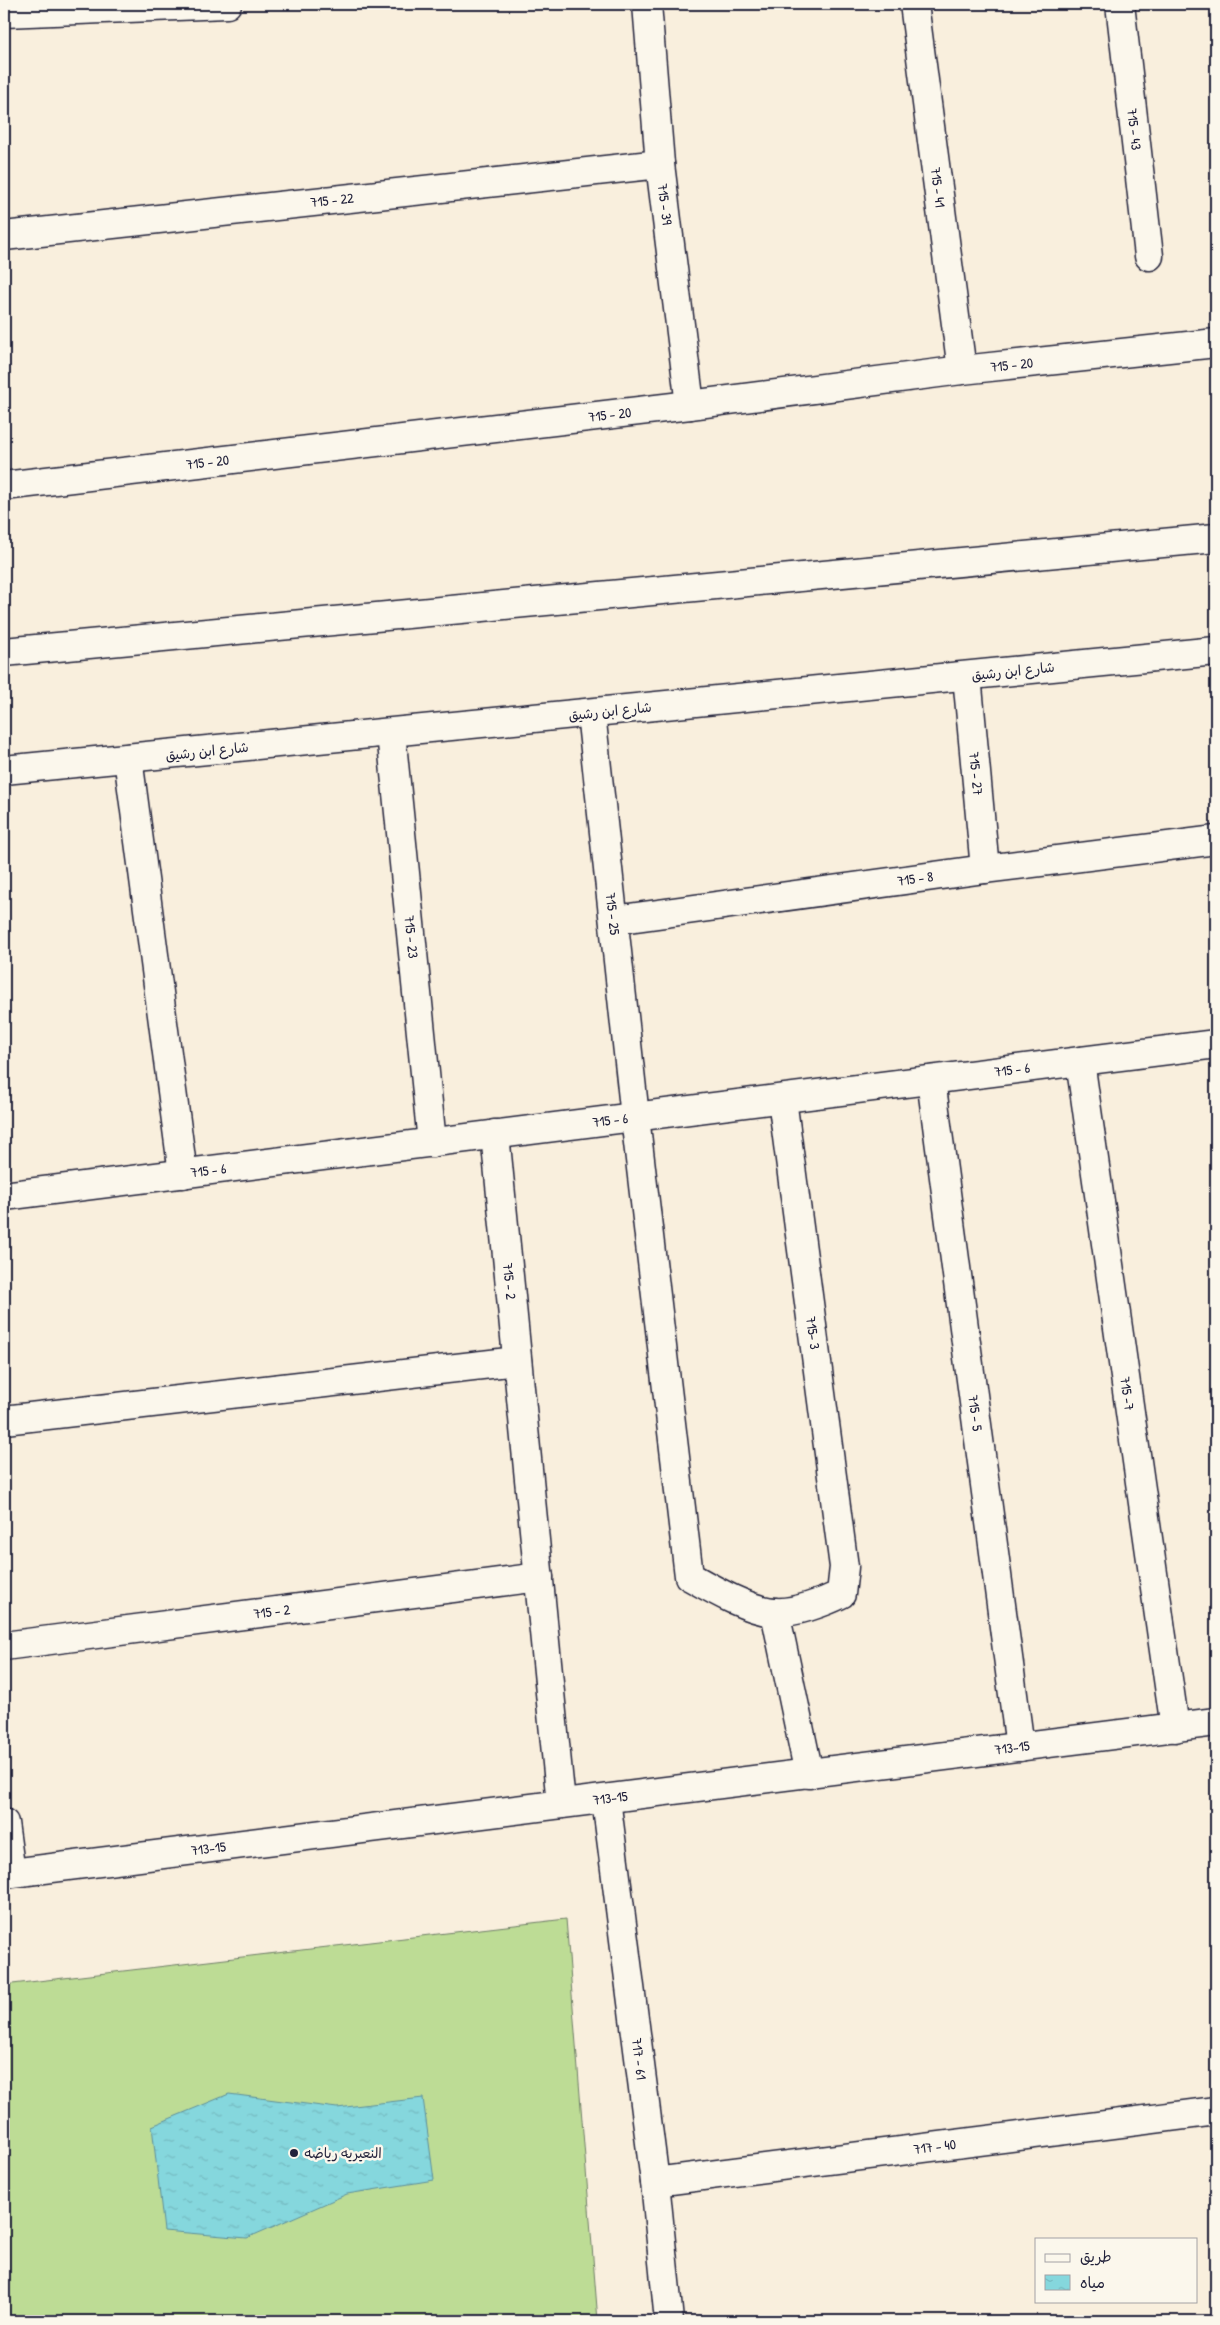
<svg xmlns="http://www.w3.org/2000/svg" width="1220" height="2325" viewBox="0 0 1220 2325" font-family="'Patrick Hand','Playpen Sans Arabic',sans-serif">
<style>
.pitch{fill:#bddc95;stroke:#707f68}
.water{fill:url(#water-ripples);stroke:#5d8f9c}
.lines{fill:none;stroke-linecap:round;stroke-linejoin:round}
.street-casing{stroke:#22223b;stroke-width:31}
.street{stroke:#fbf7ec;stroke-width:28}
.poi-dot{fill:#22223b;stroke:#fbf7ec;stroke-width:2}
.labels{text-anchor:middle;stroke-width:5;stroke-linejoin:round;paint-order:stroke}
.street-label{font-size:14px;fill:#22223b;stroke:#fbf7ec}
.poi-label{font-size:14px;fill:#22223b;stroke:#fbf7ec;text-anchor:start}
</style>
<defs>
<pattern id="water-ripples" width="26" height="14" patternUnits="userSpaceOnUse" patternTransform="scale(1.25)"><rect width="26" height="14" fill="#85d7dd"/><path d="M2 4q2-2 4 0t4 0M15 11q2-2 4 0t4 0" fill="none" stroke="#73b8bf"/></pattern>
</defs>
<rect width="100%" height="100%" fill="#f9efdd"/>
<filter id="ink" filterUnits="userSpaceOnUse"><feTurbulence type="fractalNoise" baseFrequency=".02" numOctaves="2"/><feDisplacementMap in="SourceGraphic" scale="10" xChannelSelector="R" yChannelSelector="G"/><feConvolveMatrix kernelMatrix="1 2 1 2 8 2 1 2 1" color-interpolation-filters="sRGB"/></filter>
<g filter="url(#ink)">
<path class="pitch" d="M566 1919 598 2321H4V1985Z"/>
<path class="water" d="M229 2094 337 2108 423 2098 434 2180 347 2194 247 2238 164 2231 152 2126Z"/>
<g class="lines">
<g class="street-casing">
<g id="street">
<path id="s1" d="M647 4 660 164 690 405"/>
<path id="s2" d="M914 4 962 370"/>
<path id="s3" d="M1120 4 1149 256"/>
<path d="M4 13 227 4"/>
<path id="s4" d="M4 236 660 164"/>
<path id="s5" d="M4 486 690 405 962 370 1216 343"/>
<path d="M4 652 1216 538"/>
<path id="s6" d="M967 676 985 869"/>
<path id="s7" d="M591 713 635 1117 689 1576C712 1589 748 1610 774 1612 793 1614 825 1602 841 1594L844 1567 782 1099"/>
<path id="s8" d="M391 733 432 1143"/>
<path d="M128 758 183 1174"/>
<path d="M4 770 1216 651"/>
<path id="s9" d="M614 920 985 869 1216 840"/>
<path id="s10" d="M1080 1061 1175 1728"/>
<path id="s11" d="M931 1080 1020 1747"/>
<path id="s12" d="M495 1134 561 1804"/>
<path id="s13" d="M4 1196 1216 1044"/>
<path d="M4 1420 517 1361"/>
<path d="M775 1612 809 1774"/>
<path id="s14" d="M4 1646 539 1577"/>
<path id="s15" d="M606 1799 655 2182 669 2321"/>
<path d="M4 1823 11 1873"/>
<path id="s16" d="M4 1874 1216 1722"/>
<path id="s17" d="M655 2182 1216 2111"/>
</g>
</g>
<use href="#street" class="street"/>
</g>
</g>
<circle class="poi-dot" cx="294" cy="2153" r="5"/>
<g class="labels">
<g class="street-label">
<text dy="5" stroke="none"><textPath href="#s3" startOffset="126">715 - 43</textPath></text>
<text dy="5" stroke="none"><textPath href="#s2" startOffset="185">715 - 41</textPath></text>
<text dy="5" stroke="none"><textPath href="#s4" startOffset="330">715 - 22</textPath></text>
<text dy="5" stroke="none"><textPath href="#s1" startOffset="201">715 - 39</textPath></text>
<text dy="5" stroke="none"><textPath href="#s5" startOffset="1015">715 - 20</textPath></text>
<text dy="5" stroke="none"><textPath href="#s5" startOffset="610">715 - 20</textPath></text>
<text dy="5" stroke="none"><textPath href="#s5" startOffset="205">715 - 20</textPath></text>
<text transform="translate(1013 671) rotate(-6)" y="5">شارع ابن رشيق</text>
<text transform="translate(610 711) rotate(-6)" y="5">شارع ابن رشيق</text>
<text transform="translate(207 751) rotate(-6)" y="5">شارع ابن رشيق</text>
<text dy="5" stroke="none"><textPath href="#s6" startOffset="98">715 - 27</textPath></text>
<text dy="5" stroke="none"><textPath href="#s9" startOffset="304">715 - 8</textPath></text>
<text dy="5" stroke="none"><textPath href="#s7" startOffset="202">715 - 25</textPath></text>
<text dy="5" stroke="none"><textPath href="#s8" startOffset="205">715 - 23</textPath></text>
<text dy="5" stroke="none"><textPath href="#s13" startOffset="1016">715 - 6</textPath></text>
<text dy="5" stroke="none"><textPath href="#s13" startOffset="611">715 - 6</textPath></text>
<text dy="5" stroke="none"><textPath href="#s13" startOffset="206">715 - 6</textPath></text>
<text dy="5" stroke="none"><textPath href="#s12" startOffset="148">715 - 2</textPath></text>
<text transform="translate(813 1333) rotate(82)" y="5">715- 3</text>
<text dy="5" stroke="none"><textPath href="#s10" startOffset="336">715 -7</textPath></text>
<text dy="5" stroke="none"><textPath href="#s11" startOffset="336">715 - 5</textPath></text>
<text dy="5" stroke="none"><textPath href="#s14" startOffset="270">715 - 2</textPath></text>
<text dy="5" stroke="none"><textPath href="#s16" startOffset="1016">713-15</textPath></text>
<text dy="5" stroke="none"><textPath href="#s16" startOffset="611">713-15</textPath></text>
<text dy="5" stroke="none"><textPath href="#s16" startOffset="206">713-15</textPath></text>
<text dy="5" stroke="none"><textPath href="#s15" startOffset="262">717 - 61</textPath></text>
<text dy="5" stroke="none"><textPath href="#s17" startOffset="282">717 - 40</textPath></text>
</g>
<g class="poi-label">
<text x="304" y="2158">النعيريه رياضه</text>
</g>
</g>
<rect width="1220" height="2325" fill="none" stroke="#fbf7ec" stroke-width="20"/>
<rect x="10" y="10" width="1200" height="2305" fill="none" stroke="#22223b" stroke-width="2" filter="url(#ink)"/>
<rect x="1035" y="2238" width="162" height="65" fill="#fbf7ec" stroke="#a4a2a5"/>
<rect x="1045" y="2254" width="25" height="8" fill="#fbf7ec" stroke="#a4a2a5"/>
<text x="1080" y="2262" font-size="15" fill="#22223b">طريق</text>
<rect x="1045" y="2275" width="25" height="15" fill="url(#water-ripples)" stroke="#a4a2a5"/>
<text x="1080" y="2288" font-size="15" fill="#22223b">مياه</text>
</svg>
